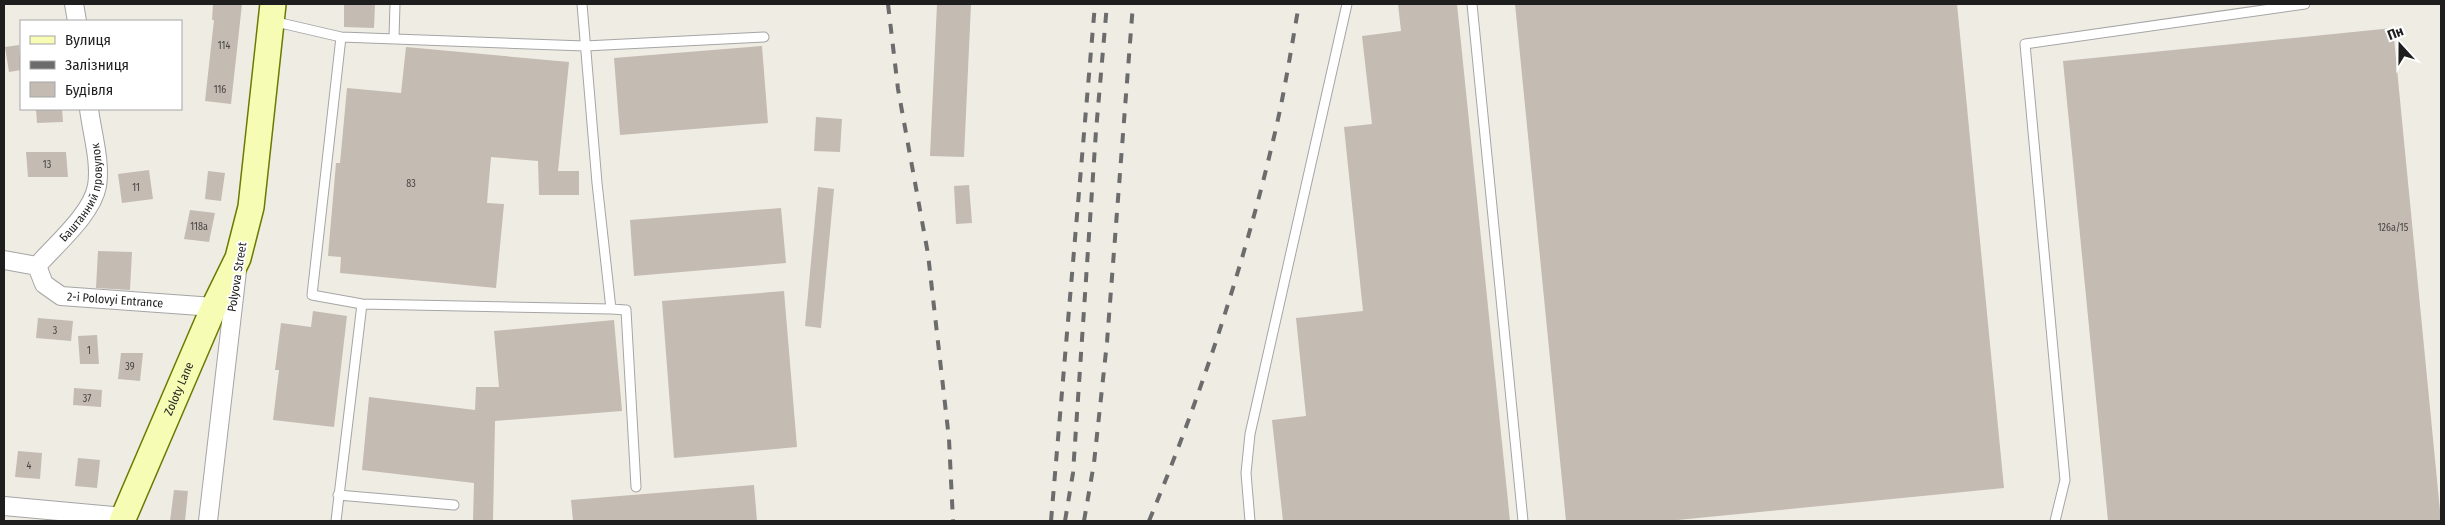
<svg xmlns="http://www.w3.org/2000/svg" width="2445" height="525" viewBox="0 0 2445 525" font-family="'Fira Sans Condensed',sans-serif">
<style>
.building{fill:#c4bbb3}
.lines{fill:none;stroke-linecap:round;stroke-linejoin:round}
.service-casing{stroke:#a5a5a5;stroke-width:11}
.minor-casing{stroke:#a5a5a5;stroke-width:20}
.secondary-casing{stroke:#6b7a00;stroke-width:28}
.service{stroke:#fff;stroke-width:9}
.minor{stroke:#fff;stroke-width:18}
.secondary{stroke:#f7fcb5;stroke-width:25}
.rail{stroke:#6c6c6c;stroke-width:4;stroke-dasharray:10 10;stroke-linecap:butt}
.labels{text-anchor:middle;stroke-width:4;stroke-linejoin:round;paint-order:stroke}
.number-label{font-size:10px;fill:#484543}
.street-label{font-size:12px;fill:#1e1e1e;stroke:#fff}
</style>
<rect width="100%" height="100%" fill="#efece4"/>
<path class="building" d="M213 4H242L231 104 205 101 214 20H212Z
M344 4H375L374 28 344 27Z
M937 4H971L964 157 930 156Z
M1398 4H1457L1510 521H1283L1272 420 1306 416 1296 318 1363 311 1344 127 1372 124 1362 36 1401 31Z
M1515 4H1957L2004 488 1667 521H1566Z
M2393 28 2441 521H2108L2063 61Z
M19 45 21 70 9 72 5 47Z
M762 46 768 123 620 135 614 58Z
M406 47 569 62 558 171H579V195H539L538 161 491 157 487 203 504 204 496 288 340 273 341 257 328 256 336 163H340L347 88 401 93Z
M36 109H62L63 122 37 123Z
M816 117 842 119 840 152 814 151Z
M26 152H66L68 177H28Z
M149 170 153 199 122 203 118 174Z
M208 171 225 173 221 201 205 199Z
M969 185 972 223 956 224 954 186Z
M818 187 834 189 821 328 805 326Z
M781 208 786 263 634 276 630 220Z
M190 210 215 213 209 242 184 239Z
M98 251 132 252 130 290 96 288Z
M784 291 797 447 674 458 662 301Z
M313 311 347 316 334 427 273 420 279 370H275L281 323 311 327Z
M38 318 73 321 71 341 36 338Z
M614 320 622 411 495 421 493 521H473L474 483 362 470 369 397 475 410 476 387H499L494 331Z
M97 335 99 364H80L78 336Z
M121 353H143L140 381 118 379Z
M74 388 102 390 101 407 73 405Z
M18 451 42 453 40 479 15 477Z
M78 458 100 460 97 488 75 486Z
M754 485 757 521H573L571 500Z
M174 490 188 491 185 521H170Z"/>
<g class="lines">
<g class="service-casing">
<path id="service" d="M582 4 597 183 611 309 626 310 636 487
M1472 4 1523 521
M272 21 341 37 585 46 764 37
M341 37 312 295 362 304 611 309
M394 38 395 4
M338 495 454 505
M336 521 362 304
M1250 521 1246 473 1250 434 1347 4
M2055 521 2065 480 2025 44 2305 4"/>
</g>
<g class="minor-casing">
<g id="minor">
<path d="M74 4 77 21"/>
<path id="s1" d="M4 260 37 266 44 284 61 296 214 307"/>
<path id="s2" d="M37 266C56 244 92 214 97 186 101 162 92 133 89 109"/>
<path d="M4 506 124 517"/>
<path d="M208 521 237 271"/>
</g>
</g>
<g class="secondary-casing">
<g id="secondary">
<path id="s3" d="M122 521 214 307 238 258 251 207 273 4"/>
</g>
</g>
<use href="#service" class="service"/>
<use href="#minor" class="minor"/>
<use href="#secondary" class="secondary"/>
<path class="rail" d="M888 4 898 89 928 254 949 439 953 521
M1051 521 1095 4
M1065 521 1073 473 1096 131 1107 4
M1084 521 1094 463 1107 342 1133 4
M1149 521C1199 401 1243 268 1273 141 1284 96 1291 50 1299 4"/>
</g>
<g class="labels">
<g class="number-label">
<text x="224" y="49">114</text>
<text x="220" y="93">116</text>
<text x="47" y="168">13</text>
<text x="411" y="187">83</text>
<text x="136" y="191">11</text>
<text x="199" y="230">118а</text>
<text x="2393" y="231">126а/15</text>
<text x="55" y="334">3</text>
<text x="89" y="354">1</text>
<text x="130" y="370">39</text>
<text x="87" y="402">37</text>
<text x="29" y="469">4</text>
</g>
<g class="street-label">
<text dy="4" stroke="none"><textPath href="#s2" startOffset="90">Баштанний провулок</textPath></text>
<text transform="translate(237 277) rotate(-81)" y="4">Polyova Street</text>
<text dy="4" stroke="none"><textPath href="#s1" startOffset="128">2-i Polovyi Entrance</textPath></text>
<text dy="4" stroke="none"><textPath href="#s3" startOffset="144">Zoloty Lane</textPath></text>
</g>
</g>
<rect width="2445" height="525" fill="none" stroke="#1e1e1e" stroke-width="10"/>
<rect x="20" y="20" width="162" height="90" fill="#ffffff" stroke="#a5a5a5"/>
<rect x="30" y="36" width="25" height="8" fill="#f7fcb5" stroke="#a5a5a5"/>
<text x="65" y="45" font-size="15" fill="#1e1e1e">Вулиця</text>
<rect x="30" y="61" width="25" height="8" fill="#6c6c6c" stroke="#a5a5a5"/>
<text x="65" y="70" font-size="15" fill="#1e1e1e">Залізниця</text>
<rect x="30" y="82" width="25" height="15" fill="#c4bbb3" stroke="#a5a5a5"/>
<text x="65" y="95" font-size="15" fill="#1e1e1e">Будівля</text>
<g transform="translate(2400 45) rotate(339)" stroke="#ffffff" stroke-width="4" paint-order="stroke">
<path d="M0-4L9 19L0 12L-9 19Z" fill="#1e1e1e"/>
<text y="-8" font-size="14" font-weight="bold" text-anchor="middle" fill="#1e1e1e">Пн</text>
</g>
</svg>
